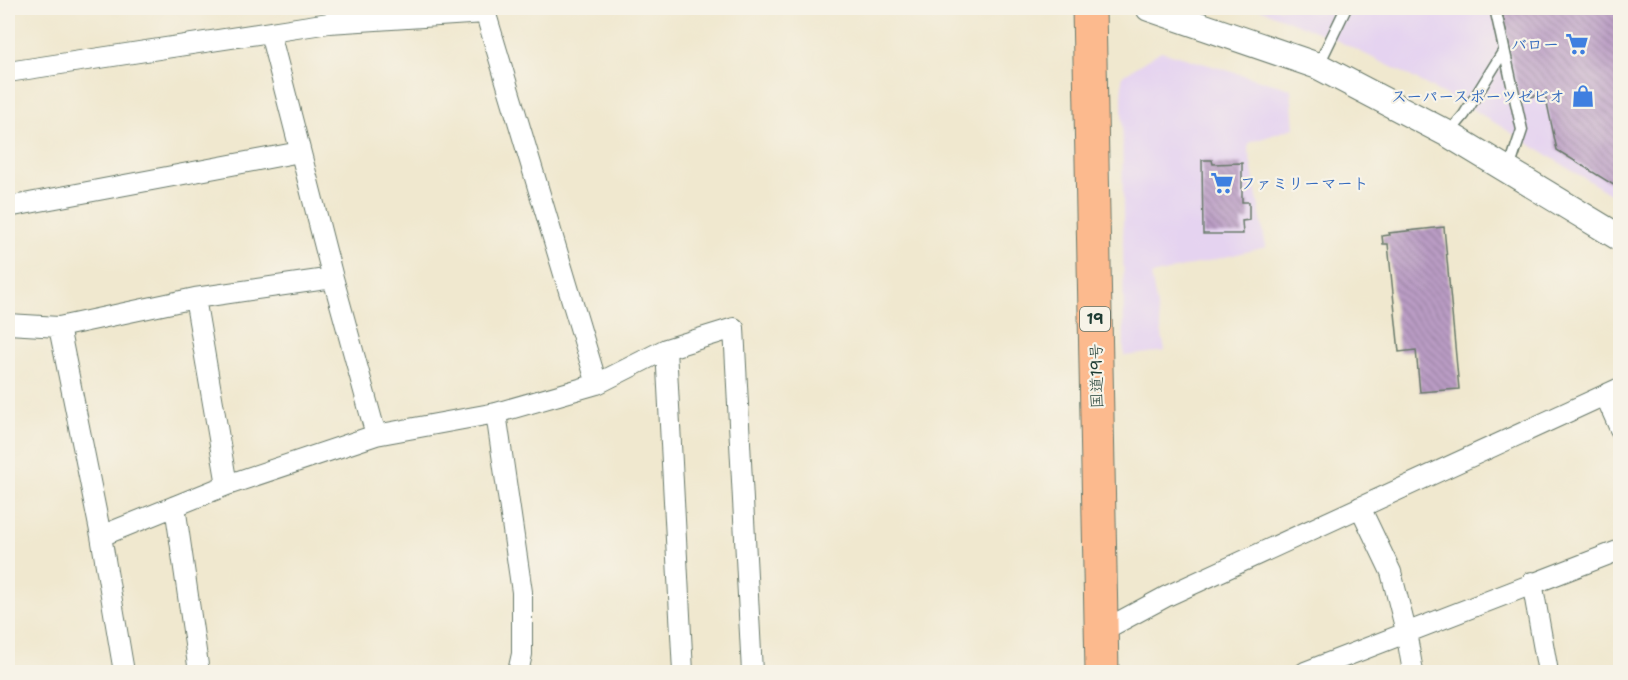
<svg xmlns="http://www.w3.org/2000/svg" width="1628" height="680" viewBox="0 0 1628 680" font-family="'Shantell Sans','Klee One',sans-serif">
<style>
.built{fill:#e5d3f0}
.building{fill:url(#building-back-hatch)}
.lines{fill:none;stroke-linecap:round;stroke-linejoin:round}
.service-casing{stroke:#68796a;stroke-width:13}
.minor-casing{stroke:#68796a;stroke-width:22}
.tertiary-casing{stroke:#68796a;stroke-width:28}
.trunk-casing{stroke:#68796a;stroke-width:35}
.service{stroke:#fff;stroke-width:10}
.minor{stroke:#fff;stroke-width:20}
.tertiary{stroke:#fff;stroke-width:26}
.trunk{stroke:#fcba8e;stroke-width:33}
.labels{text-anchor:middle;stroke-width:4.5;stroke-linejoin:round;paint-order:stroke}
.shield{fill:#f7f3e8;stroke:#60746a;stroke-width:1.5}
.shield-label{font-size:15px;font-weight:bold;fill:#1f3d34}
.shop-label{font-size:16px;font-weight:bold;fill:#366cbe;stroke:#f7f3e8;text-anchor:end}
.street-label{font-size:16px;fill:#1f3d34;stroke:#f7f3e8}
</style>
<defs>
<pattern id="building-back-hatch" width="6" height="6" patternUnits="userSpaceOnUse" patternTransform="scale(1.5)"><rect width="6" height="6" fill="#ba9cc4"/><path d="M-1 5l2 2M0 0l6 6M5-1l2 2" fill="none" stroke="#9780a0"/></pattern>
</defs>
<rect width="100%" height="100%" fill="#f7f3e8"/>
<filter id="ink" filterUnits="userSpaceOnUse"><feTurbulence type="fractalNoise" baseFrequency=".0167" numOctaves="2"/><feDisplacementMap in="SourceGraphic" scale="12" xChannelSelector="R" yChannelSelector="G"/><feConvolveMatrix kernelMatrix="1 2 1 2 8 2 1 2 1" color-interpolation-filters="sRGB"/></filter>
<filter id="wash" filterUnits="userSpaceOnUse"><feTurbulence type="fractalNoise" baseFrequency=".008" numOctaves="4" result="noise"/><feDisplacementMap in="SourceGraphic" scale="24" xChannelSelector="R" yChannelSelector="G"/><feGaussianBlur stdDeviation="1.35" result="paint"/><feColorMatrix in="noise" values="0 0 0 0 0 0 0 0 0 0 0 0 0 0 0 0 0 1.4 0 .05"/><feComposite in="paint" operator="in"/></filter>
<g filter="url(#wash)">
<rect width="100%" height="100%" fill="#f0e8cf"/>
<path class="built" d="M1257 8H1620V200L1479 113 1406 74 1332 38Z
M1161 51 1291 89 1294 128 1251 142 1248 147 1266 247 1151 275 1165 351 1124 356 1122 76Z"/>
<g id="blocks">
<path class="building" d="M1501 8H1620V189L1557 150 1545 94 1520 99Z
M1202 160H1212L1213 164 1242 163V202H1249V220L1242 221 1243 234H1203Z
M1444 227 1459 389 1420 392 1416 350 1399 352 1388 244H1383L1382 236 1390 235 1389 233Z"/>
</g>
</g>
<g filter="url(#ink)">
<use href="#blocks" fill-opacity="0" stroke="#68796a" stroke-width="1.5"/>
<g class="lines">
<g class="service-casing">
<path id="service" d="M1495 8 1522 130 1509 169
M1318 66 1346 8
M1448 134 1464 115 1503 52"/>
</g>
<g class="minor-casing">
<path id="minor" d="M270 33 333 278
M8 72 329 23 485 13
M8 207 300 152
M8 324 59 327 101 536 124 672
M59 327 195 298
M666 349 683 672
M597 384 666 349 734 328 752 672
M1605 395 1620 429
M496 413 522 592V654L518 672
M227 485 195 298 333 278 376 435
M175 506 199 672
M1360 507 1391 572 1406 631 1413 672
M101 536 227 485 376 435 496 413 597 384 484 8
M1532 582 1548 672
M1099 639 1102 631 1167 596 1620 388
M1305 672 1620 550"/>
</g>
<g class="tertiary-casing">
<path id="tertiary" d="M1149 8 1318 66 1448 134 1620 238"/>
</g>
<g class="trunk-casing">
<path id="trunk" d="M1089 8 1102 672"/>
</g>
<use href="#service" class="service"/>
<use href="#minor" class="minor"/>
<use href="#tertiary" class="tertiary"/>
<use href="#trunk" class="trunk"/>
</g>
</g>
<defs>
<g id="supermarket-bare" transform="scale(1.8)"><path d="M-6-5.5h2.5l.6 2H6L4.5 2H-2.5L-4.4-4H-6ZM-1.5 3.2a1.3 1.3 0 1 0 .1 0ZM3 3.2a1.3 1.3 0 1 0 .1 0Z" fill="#3f7fe0" stroke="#f7f3e8" stroke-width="2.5" paint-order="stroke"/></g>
<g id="shop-bare" transform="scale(1.8)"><path d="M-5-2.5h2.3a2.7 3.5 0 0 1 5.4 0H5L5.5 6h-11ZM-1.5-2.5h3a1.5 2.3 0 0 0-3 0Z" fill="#3f7fe0" stroke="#f7f3e8" stroke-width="2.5" paint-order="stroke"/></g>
</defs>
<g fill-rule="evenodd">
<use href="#supermarket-bare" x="1577" y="44"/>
<use href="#shop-bare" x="1583" y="96"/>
<use href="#supermarket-bare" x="1222" y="183"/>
</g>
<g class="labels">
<rect class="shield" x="1080" y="307" width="30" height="24" rx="4.5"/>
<g class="shield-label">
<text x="1095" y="324">19</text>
</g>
<g class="shop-label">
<text x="1559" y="50">バロー</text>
<text x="1565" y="102">スーパースポーツゼビオ</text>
<text x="1240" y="189" text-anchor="start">ファミリーマート</text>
</g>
<g class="street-label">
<text transform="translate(1096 376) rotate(-91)" y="6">国道19号</text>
</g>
</g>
<rect width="1628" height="680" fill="none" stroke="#f7f3e8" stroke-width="30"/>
</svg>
